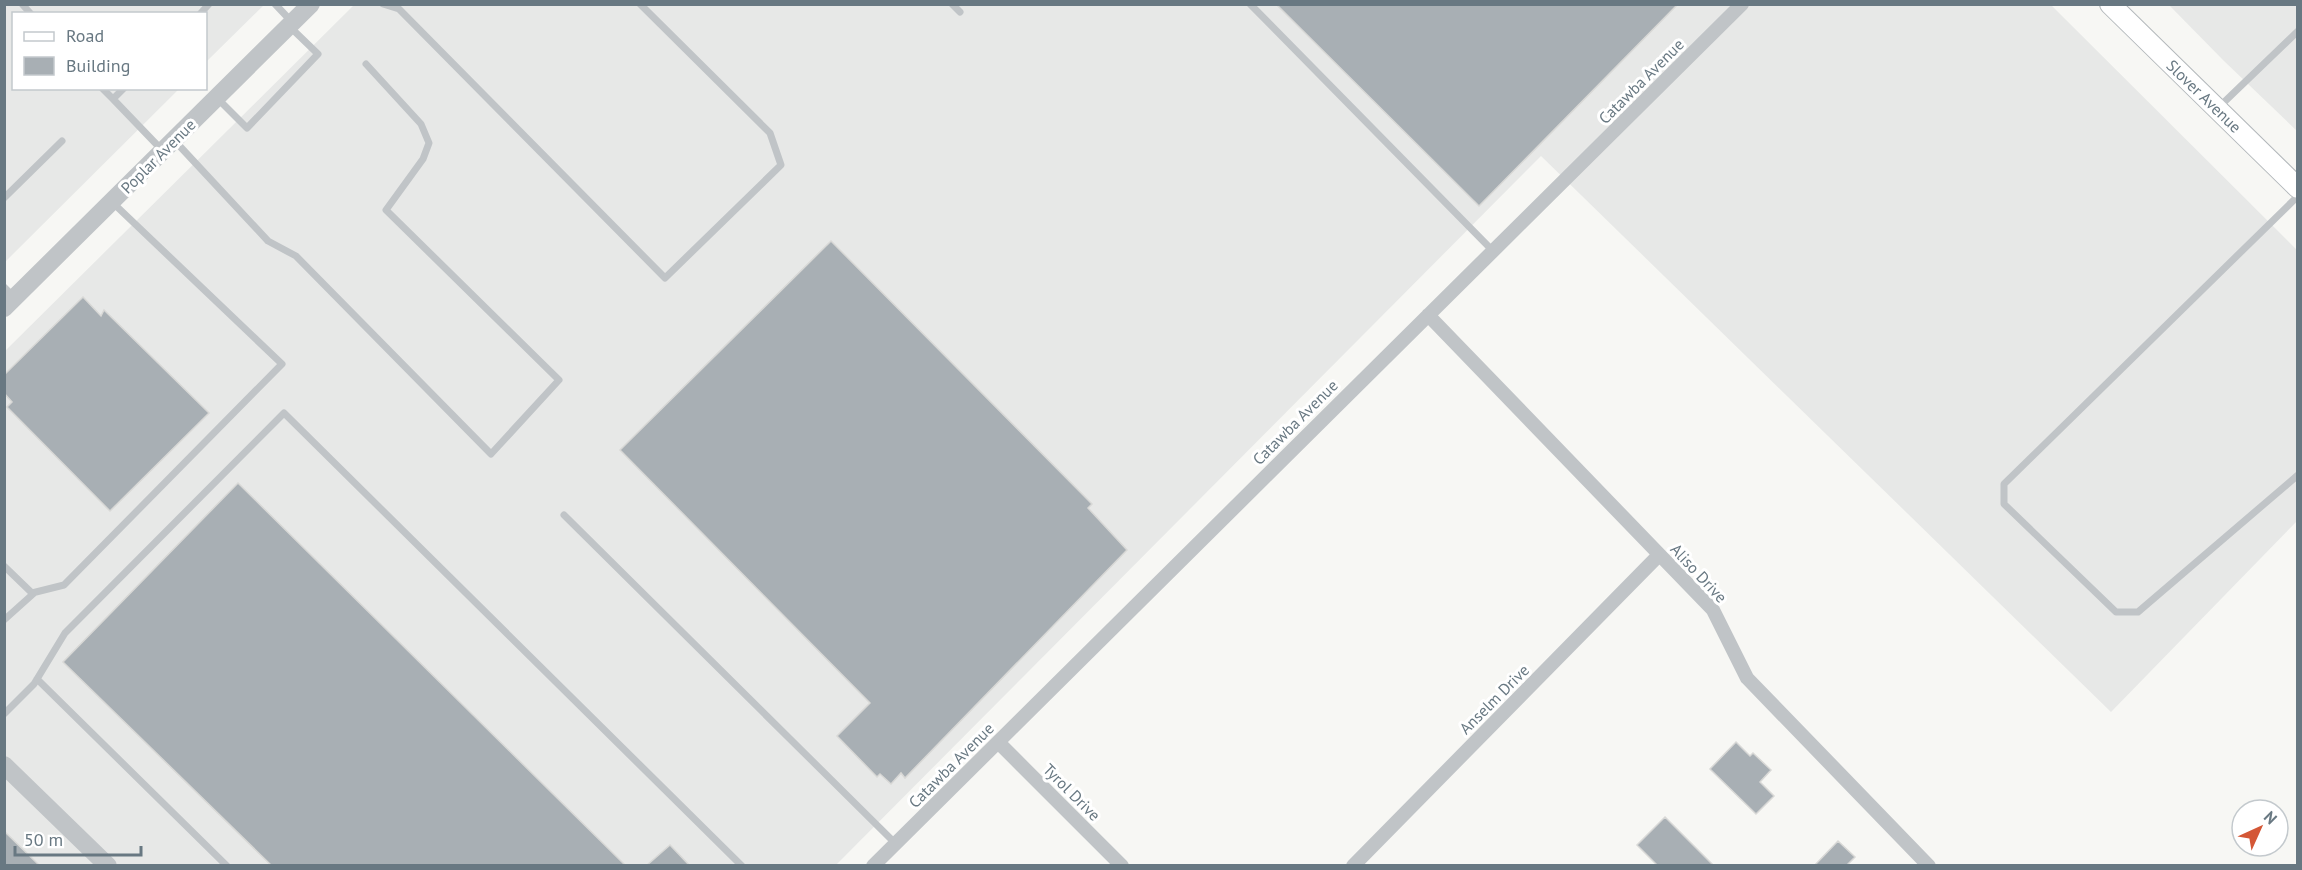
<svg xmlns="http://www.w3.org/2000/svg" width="2302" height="870" viewBox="0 0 2302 870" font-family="'PT Sans',sans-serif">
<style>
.built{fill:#e7e8e7}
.building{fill:#a8afb4;stroke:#d8d8d6;stroke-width:1.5}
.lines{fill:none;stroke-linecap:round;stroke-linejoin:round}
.secondary-casing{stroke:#b3b8bb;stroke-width:22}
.service{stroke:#c0c4c7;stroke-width:7}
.minor{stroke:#c0c4c7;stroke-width:14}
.tertiary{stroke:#c0c4c7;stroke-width:18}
.secondary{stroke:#fff;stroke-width:20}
.labels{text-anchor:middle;stroke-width:6;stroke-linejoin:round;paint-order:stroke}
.street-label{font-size:16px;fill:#687882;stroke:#fff}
</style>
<rect width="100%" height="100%" fill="#f7f7f4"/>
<path class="built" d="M5 5H264L206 62V14H14V88L179 89 5 262Z
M354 5H2051L2297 250V521L2111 712 1541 156 836 865 5 866V351Z
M2169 5H2297V131L2224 61Z"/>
<path class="building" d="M1276 4H1678L1479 206Z
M831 241 1092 504 1088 508 1127 550 905 778 901 773 891 784 880 774 877 777 837 736 870 703 620 450Z
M83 297 101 316 104 310 209 413 110 511 7 407 12 402 4 393V375Z
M238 483 626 866H272L63 662Z
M1736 742 1750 756 1753 753 1771 770 1760 782 1774 796 1756 814 1710 769Z
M1665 817 1714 866H1658L1637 845Z
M4 831 40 866H4Z
M1838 841 1855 857 1846 866H1814Z
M670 845 690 866H646Z"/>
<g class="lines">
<g class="secondary-casing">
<path id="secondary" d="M2110 4 2298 188"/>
</g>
<path class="service" d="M22 4 31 14
M275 4 292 22
M383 4 399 9 665 278 781 165 770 133 640 4
M952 4 960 12
M1250 4 1493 251
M200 14 209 4
M102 88 113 99
M124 88 113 99 161 149
M217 98 247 128 318 54 289 26
M2219 107 2298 31
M174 140 268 241 296 256 491 454 559 380 386 210 423 159 429 143 421 124 366 64
M2298 196 2004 484V504L2116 612H2138L2298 475
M4 198 62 141
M4 287 13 296
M564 515 895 843
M4 566 33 594 4 620
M32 593 64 585 282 364 112 202
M37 679 227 866
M4 714 34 684 65 633 284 413 742 866"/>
<path class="minor" d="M1428 315 1713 610 1747 678 1929 866
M998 742 1122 866
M873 866 1742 4
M1353 866 1659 555"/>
<path class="tertiary" d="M4 308 311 4
M4 765 108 866"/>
<use href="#secondary" class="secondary"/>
</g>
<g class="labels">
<g class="street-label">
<text transform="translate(1641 81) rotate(-45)" y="6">Catawba Avenue</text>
<text transform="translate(2204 96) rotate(44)" y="6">Slover Avenue</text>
<text transform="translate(158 156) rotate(-45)" y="6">Poplar Avenue</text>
<text transform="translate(1295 422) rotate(-45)" y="6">Catawba Avenue</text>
<text transform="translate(1699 573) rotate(47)" y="6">Aliso Drive</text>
<text transform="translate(1494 699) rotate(-45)" y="6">Anselm Drive</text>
<text transform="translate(951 765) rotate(-45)" y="6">Catawba Avenue</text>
<text transform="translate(1072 792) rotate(45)" y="6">Tyrol Drive</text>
</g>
</g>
<rect width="2302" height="870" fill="none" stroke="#687882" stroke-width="12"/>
<rect x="12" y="12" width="195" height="78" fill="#ffffff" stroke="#c3c9cd" stroke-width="1.5"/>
<rect x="24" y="32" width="30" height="9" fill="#ffffff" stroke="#c3c9cd" stroke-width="1.5"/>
<text x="66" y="42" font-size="18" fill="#687882">Road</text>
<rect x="24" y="57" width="30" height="18" fill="#a8afb4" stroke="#c3c9cd" stroke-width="1.5"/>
<text x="66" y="72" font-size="18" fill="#687882">Building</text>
<g transform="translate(2260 828) rotate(45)"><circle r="28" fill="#ffffff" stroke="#c3c9cd" stroke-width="1.5"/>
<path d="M0-4.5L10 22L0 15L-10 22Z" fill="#d45736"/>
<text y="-9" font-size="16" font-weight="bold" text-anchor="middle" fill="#687882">N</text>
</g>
<path d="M15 846v9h126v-9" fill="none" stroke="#687882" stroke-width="3"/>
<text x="24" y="846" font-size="18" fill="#687882" stroke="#ffffff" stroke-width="4.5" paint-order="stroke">50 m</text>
</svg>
